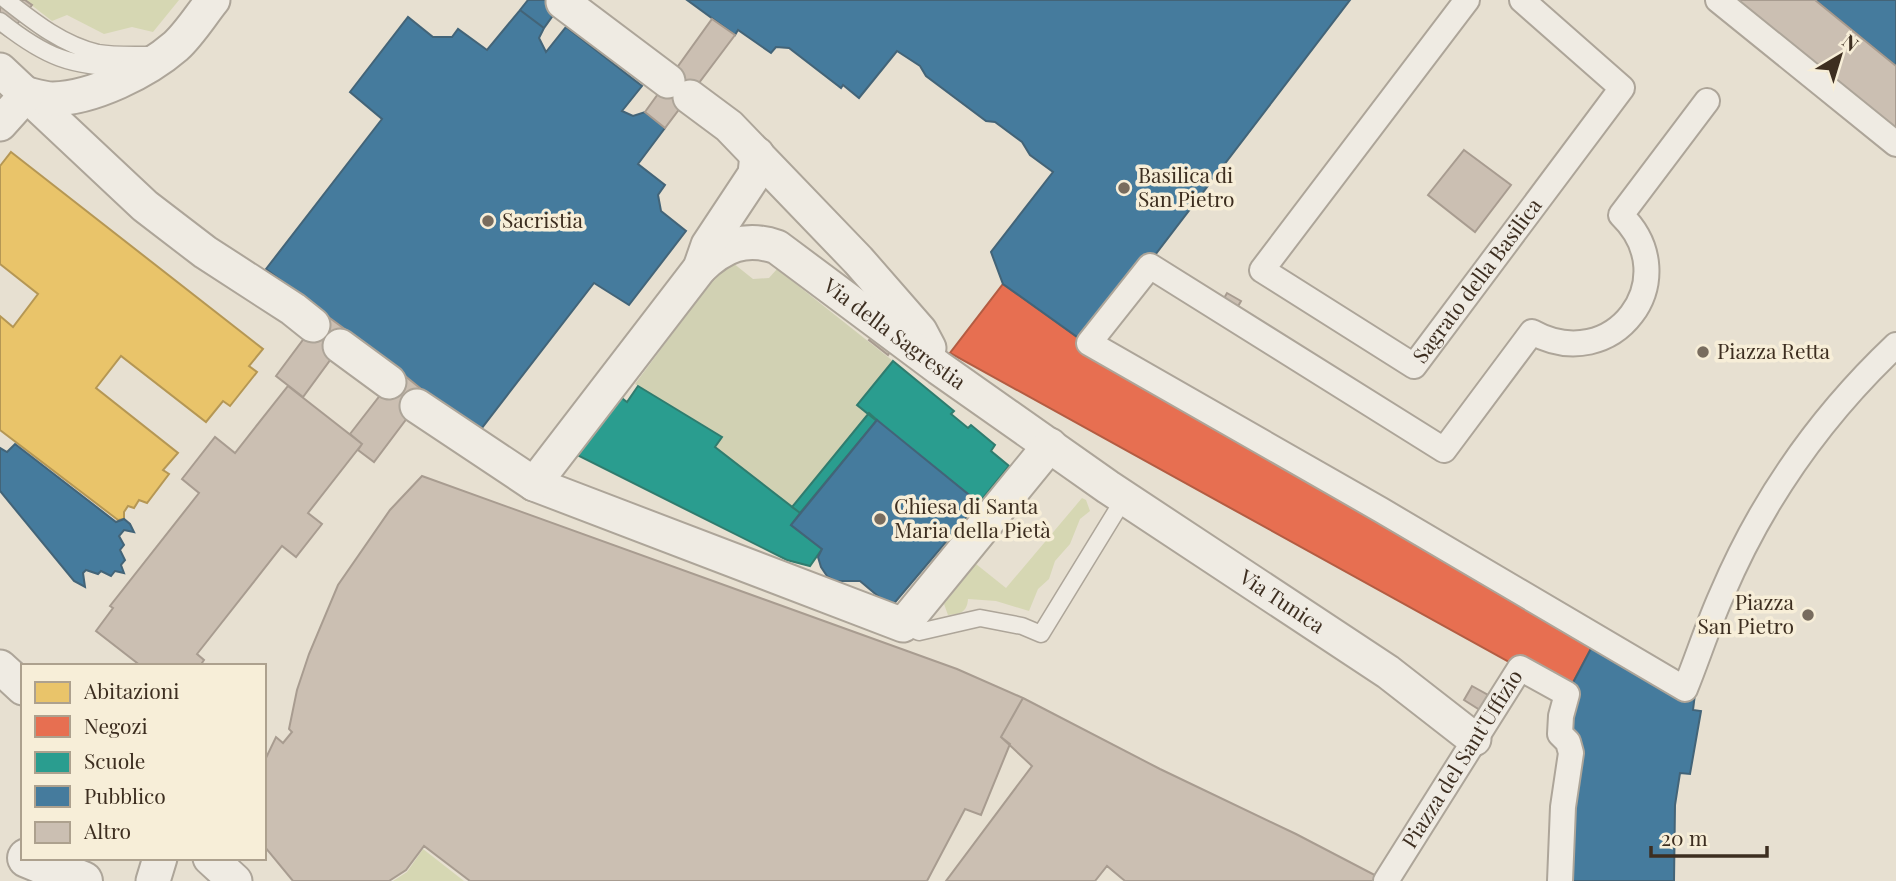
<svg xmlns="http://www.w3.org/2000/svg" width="1896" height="881" viewBox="0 0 1896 881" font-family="'Playfair Display',serif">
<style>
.green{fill:#d6d7b3}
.cemetery{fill:#d1d1b3}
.homes{fill:#e9c46a;stroke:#b59754;stroke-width:2}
.shops{fill:#e76f51;stroke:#b45c42;stroke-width:2}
.schools{fill:#2a9d8f;stroke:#307c6e;stroke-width:2}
.public{fill:#457b9d;stroke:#436478;stroke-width:2}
.building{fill:#cbbfb2;stroke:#a89c90;stroke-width:2}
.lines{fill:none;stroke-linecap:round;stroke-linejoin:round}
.service-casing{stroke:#ada599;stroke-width:19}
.pedestrian-casing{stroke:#ada599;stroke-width:28}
.minor-casing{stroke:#ada599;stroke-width:37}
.tertiary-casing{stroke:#ada599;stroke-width:42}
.service{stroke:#efebe3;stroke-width:16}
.pedestrian{stroke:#efebe3;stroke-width:24}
.minor{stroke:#efebe3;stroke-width:33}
.tertiary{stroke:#efebe3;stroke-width:38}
.poi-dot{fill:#786c5e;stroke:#f7eed8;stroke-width:2.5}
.labels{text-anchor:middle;stroke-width:7;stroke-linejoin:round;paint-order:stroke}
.poi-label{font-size:21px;fill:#3d2e20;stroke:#f7eed8;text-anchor:start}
.street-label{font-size:21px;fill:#3d2e20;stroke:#f7eed8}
</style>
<rect width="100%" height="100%" fill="#e7e0d1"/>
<path class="green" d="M25 0H179L153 32 132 27 104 34 67 15 52 21Z
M1082 498 1086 500 1090 511 1080 519 1070 544 1055 561 1049 579 1038 589 1029 611 996 601 968 599C967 612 961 614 948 615L944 604 976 564 1006 588Z
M423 849 464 881H393L407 872Z"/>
<path class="cemetery" d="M728 259 753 279 769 278 777 269 893 361 857 404 869 413 792 507 715 447 722 436 635 384Z"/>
<path class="homes" d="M11 152 263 349 249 366 257 372 230 406 223 401 206 422 121 356 96 388 178 453 163 470 169 474 147 503 139 500 134 508 128 506 124 512V519L118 520 0 430V316L13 327 38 294 0 264V166Z"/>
<path class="shops" d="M1003 284 1087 344 1596 639 1567 694 950 353Z"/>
<path class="schools" d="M893 361 954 411 951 414 968 428 971 425 995 445 991 451 1009 466 979 503 857 405Z
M638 386 722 437 715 447 800 513 791 525 822 549 810 566 787 560 577 455 619 396 627 402Z
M869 413 877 420 800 513 792 507Z"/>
<path class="public" d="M528 0H564L544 28 520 10Z
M687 0H1350L1087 344 1003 284 991 252 1053 172 1030 155 1022 142 995 122 986 121 926 76 920 66 897 51 859 98 843 85 841 88 789 48 776 47 771 53 738 30 735 35Z
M1815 0H1896V66Z
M520 10 544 28 539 38 546 52 566 27 642 86 622 111 633 116 645 112 665 128 638 164 665 185 658 195 661 211 686 231 629 305 594 283 478 433 266 269 382 119 350 92 408 17 433 37H452L458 29 487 50Z
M877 420 979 503 891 607 860 581H836L827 576 821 567 818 557 822 549 791 525Z
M15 444 116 522 124 519 130 524 134 532 124 530 119 536 124 545 120 550 125 560 121 565 124 573 115 571 111 576 101 571 98 574 86 570 83 573 85 587 74 581 0 491V448L7 452Z
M1596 639 1695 694 1693 710 1701 711 1690 774 1680 773 1675 805 1674 881H1560L1567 694Z"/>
<path class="building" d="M0 0H25L32 5 7 37 0 32Z
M1719 0H1815L1896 66V144Z
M712 19 735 35 665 128 645 112Z
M1464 150 1511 185 1475 232 1428 195Z
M1227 293 1241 301 1233 315 1219 307Z
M323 313 350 333 303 397 276 376Z
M874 334 893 347 888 355 869 340Z
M399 371 426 393 374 462 358 450 362 444 350 434Z
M288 386 362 444 308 513 322 524 296 557 282 546 197 654 204 660 200 666H141L96 631 113 608 110 606 199 493 182 479 215 437 235 453Z
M422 476 957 669 1023 698 1001 737 1010 744 981 815 965 809 927 881H470L424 846 406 870 389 881H293L264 846V762L276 737 283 743 292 732 289 729 297 690 309 654 338 585 390 510Z
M1472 686 1488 695 1480 710 1464 700Z
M1023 698 1160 769 1296 834 1386 881H1125L1107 866 1095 881H946L1032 766 1001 737Z"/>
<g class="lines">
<g class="service-casing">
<path id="service" d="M6 0C34 22 63 45 98 53 115 56 135 55 153 55
M0 21C45 57 71 67 128 68
M903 625 919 632 980 618 1022 626 1041 634 1125 497"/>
</g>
<g class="pedestrian-casing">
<g id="pedestrian">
<path id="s1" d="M1467 0 1262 270 1414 366 1622 88 1522 0"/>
<path d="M1718 0 1896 144"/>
<path d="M1707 101 1621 215C1687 279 1613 377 1532 332L1444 450 1150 266 1089 343 1381 510 1685 689C1698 657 1708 625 1722 594 1762 500 1822 415 1896 345"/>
<path id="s2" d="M1386 881 1520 668 1567 694 1561 716 1560 734 1568 742 1571 753 1563 807 1560 881"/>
</g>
</g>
<g class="minor-casing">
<g id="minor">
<path d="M563 2 668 81"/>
<path d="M0 70 145 206 205 252 293 309 313 325"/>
<path d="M27 94C35 96 45 99 53 99 93 98 146 72 176 46 190 33 201 15 213 0"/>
<path d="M690 97 729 126 858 260 920 331 929 348"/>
<path d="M0 124 27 94"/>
<path id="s3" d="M700 268C723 246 745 236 777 247L939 368 1108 487 1388 672 1474 739"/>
<path d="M340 346 389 382"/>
<path d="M417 406 534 484 903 625 1050 445"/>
<path d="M534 484 700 268 708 245 755 174 757 154"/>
<path d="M0 667 23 688"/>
<path d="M210 858 235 881"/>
<path d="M153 881 160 858"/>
</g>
</g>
<g class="tertiary-casing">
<path id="tertiary" d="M27 858 83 881"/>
</g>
<use href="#service" class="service"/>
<use href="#pedestrian" class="pedestrian"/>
<use href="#minor" class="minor"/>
<use href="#tertiary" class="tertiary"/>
</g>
<g class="poi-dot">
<circle cx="1124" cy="188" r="7"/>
<circle cx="488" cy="221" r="7"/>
<circle cx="1703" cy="352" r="7"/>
<circle cx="880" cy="519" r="7"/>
<circle cx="1808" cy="615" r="7"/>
</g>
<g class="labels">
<g class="poi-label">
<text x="1138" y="183">Basilica di<tspan x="1138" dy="24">San Pietro</tspan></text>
<text x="502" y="228">Sacristia</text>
<text x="1717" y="359">Piazza Retta</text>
<text x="894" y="514">Chiesa di Santa<tspan x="894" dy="24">Maria della Pietà</tspan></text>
<text x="1794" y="610" text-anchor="end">Piazza<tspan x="1794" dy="24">San Pietro</tspan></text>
</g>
<g class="street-label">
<text dy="7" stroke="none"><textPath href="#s1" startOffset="625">Sagrato della Basilica</textPath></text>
<text dy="7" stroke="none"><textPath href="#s3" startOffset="231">Via della Sagrestia</textPath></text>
<text dy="7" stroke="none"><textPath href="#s3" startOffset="702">Via Tunica</textPath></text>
<text dy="7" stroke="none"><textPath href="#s2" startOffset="144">Piazza del Sant'Uffizio</textPath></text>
</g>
</g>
<rect x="21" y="664" width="245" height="196" fill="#f7eed8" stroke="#ada18e" stroke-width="2"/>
<rect x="35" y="682" width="35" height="21" fill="#e9c46a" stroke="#ada18e" stroke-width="2"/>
<text x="84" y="699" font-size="21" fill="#3d2e20">Abitazioni</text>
<rect x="35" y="716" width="35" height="21" fill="#e76f51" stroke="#ada18e" stroke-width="2"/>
<text x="84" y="734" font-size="21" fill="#3d2e20">Negozi</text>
<rect x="35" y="752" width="35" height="21" fill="#2a9d8f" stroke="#ada18e" stroke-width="2"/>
<text x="84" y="769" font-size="21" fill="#3d2e20">Scuole</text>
<rect x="35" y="786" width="35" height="21" fill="#457b9d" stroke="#ada18e" stroke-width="2"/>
<text x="84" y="804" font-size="21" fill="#3d2e20">Pubblico</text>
<rect x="35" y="822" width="35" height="21" fill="#cbbfb2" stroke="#ada18e" stroke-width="2"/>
<text x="84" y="839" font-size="21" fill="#3d2e20">Altro</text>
<g transform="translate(1840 56) rotate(38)" stroke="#f7eed8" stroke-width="5" paint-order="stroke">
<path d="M0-5L12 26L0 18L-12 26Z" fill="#3d2e20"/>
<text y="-10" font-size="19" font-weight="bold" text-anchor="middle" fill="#3d2e20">N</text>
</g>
<path d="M1651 846v10h116v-10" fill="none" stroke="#3d2e20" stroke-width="3.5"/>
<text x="1661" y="846" font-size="21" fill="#3d2e20" stroke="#f7eed8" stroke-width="5" paint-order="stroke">20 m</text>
</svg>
